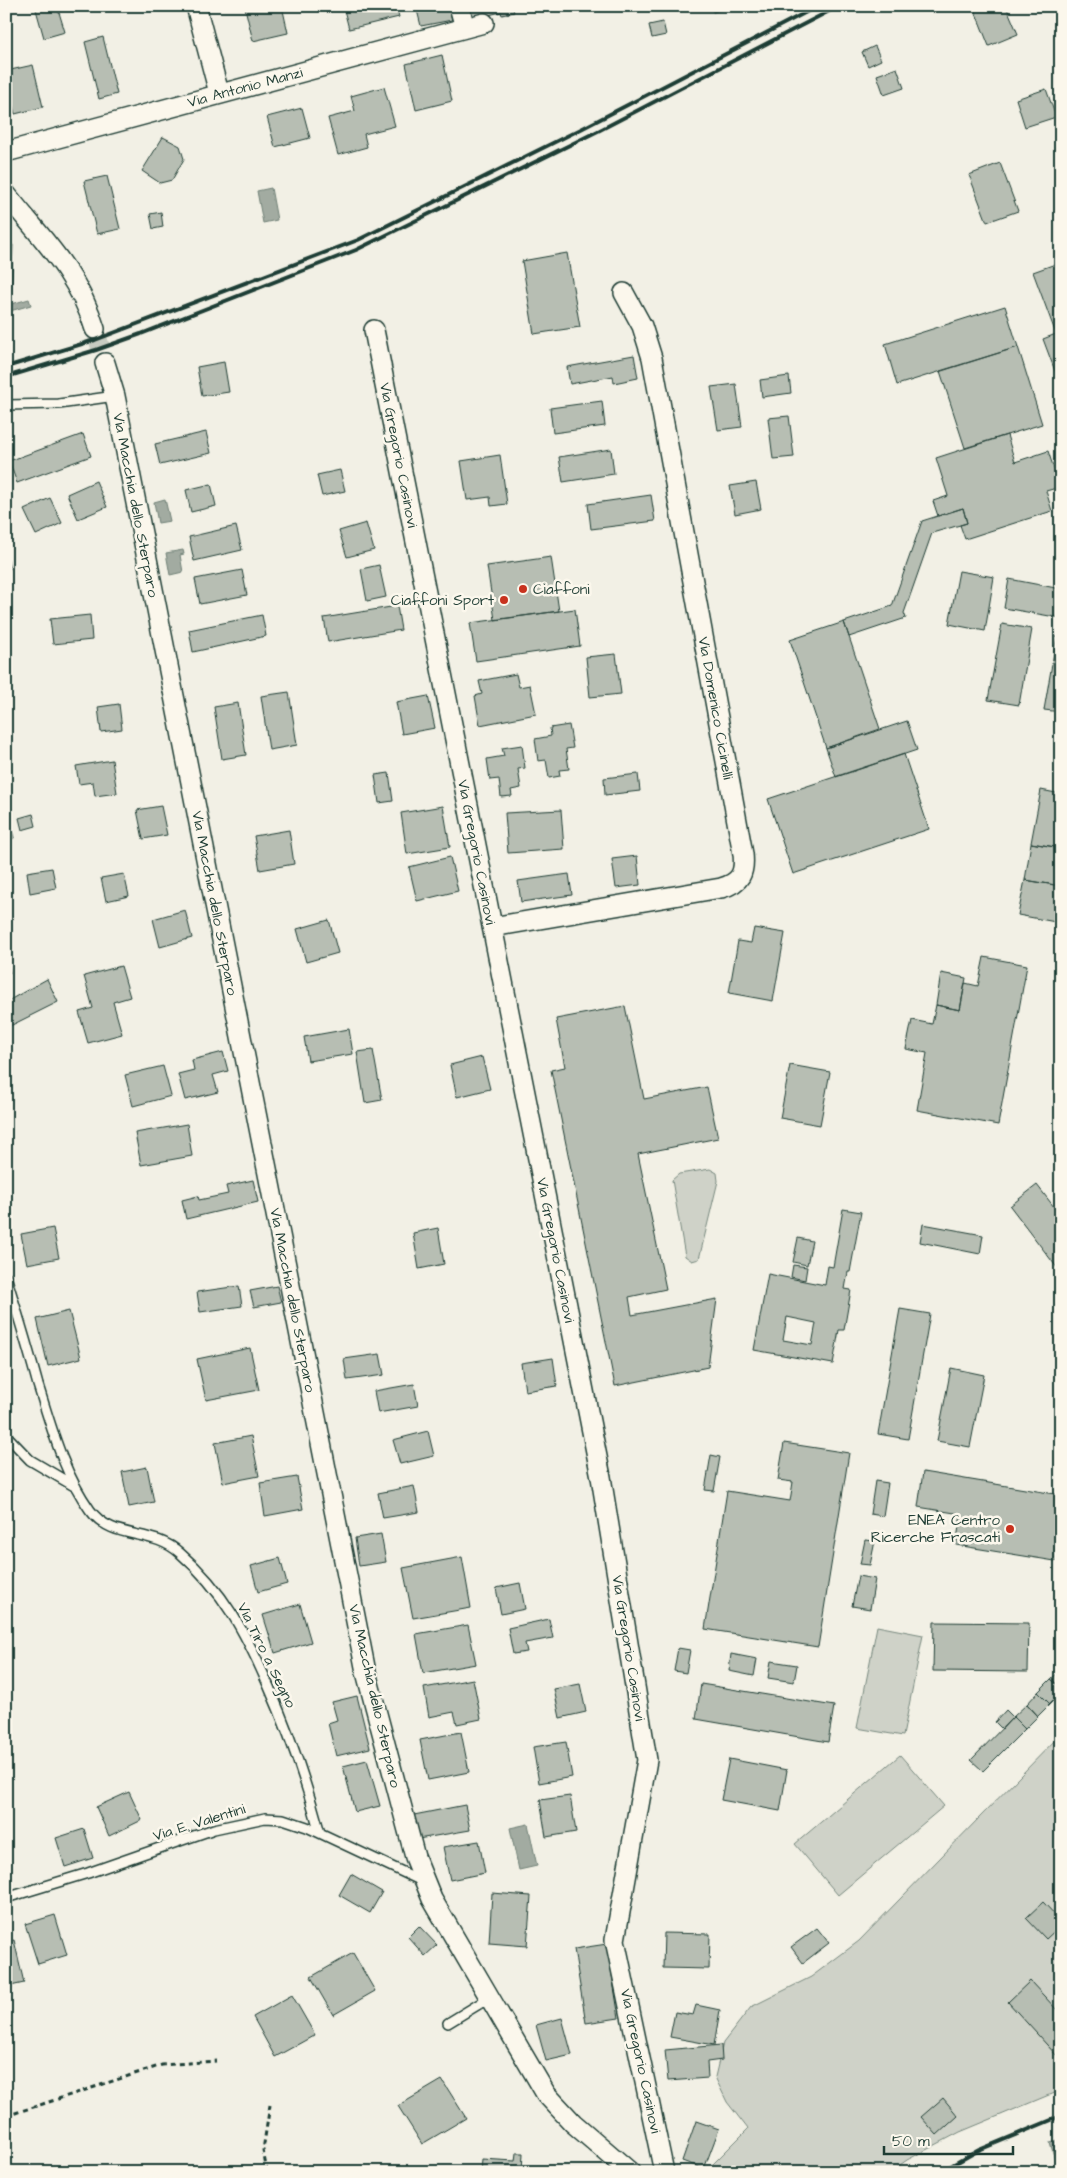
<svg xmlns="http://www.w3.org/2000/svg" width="1067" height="2178" viewBox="0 0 1067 2178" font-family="'Architects Daughter',sans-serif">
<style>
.green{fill:#cfd2c8;stroke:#77887e}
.water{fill:#a2aba1;stroke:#6e7f75}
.building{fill:#b7beb3;stroke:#1f3d34;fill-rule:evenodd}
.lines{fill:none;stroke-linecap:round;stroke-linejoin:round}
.minor-tunnel{stroke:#c8ccc2;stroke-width:19;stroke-dasharray:19 9;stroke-linecap:butt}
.service-casing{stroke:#1f3d34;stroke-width:12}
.minor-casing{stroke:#1f3d34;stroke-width:22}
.path{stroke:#1f3d34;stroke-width:3;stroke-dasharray:5 4;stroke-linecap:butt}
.service{stroke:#fbf7ec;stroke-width:9}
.minor{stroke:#fbf7ec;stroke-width:19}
.rail{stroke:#1f3d34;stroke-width:4}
.poi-dot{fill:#c8321e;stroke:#fbf7ec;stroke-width:2}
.labels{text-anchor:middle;stroke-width:5;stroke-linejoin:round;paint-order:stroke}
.street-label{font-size:15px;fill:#1f3d34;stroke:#fbf7ec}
.poi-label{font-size:15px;fill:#1f3d34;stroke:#fbf7ec;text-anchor:end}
</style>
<rect width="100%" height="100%" fill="#f2f0e5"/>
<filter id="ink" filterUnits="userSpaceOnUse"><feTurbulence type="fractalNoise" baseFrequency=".02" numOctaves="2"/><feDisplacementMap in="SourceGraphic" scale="10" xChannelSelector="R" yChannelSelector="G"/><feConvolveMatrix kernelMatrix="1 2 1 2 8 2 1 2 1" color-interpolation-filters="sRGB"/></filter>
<g filter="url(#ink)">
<path class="green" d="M710 1169 717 1173 718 1181 699 1259 692 1261 685 1256 672 1180 679 1174Z
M877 1626 923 1635 903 1736 857 1728Z
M1061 1734V1864L1056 1868 1061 1873V2090L960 2132 907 2160 890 2172H705L748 2129 727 2102 715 2077 723 2043 751 2007 811 1977 859 1941Z
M900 1755 944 1806 838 1895 795 1844Z"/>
<path class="water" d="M271 188 277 220 263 223 257 191Z
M29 299 31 305 10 311 8 305Z
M165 499 170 521 158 523 154 502Z
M183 550 184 554 180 555 183 572 170 575 166 553Z
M528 1824 537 1866 519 1870 510 1828Z
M1061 2139V2167H1057L1050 2142Z"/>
<path class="building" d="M35 6H57L65 32 44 38Z
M253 6H282L288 33 253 41 245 8Z
M343 6H396L399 17 349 29Z
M416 6H449L452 20 421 26Z
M469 6H512L514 12 502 15 501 12 472 19Z
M712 6H736L713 12Z
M973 6H1006L1018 34 989 46Z
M663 22 666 35 652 38 649 25Z
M103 37 117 94 99 99 85 42Z
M875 46 881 60 868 66 862 52Z
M442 55 452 101 416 110 406 64Z
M33 65 43 107 15 114 6 82V71Z
M897 68 904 88 884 95 877 75Z
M384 87 395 126 364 134 367 147 338 155 328 118 355 111 351 96Z
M1046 89 1056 117 1025 127 1016 99Z
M302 108 310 138 275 147 267 117Z
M163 137 180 146 184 159 172 180 160 183 142 171Z
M1000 163 1018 211 987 222 969 175Z
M107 176 120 229 97 234 84 181Z
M161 212 163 227 153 229 150 214Z
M6 244 13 245 11 295H6Z
M567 253 580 327 534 334 522 261Z
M1061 262V387L1043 339 1056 334 1033 272Z
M1005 306 1018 347 897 385 885 344Z
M1018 347 1042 424 965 448 940 371Z
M634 355 638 378 614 383 613 376 570 384 567 367Z
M224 362 229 392 202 396 197 367Z
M789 376 791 393 762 397 760 380Z
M736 384 742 427 718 430 711 387Z
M602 401 605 426 553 433 550 408Z
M789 416 794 457 773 459 768 418Z
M206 432 211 453 160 465 155 444Z
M83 434 91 456 17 483 9 461Z
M1007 435 1015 462 1048 451 1060 487 1046 491 1052 511 965 539 960 525 967 523 963 508 938 516 933 501 948 496 936 458Z
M611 449 614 474 563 482 559 457Z
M500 455 507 504 491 506 490 497 467 500 461 461Z
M340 470 345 491 322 496 317 475Z
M96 481 107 507 78 519 67 494Z
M756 482 761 509 735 514 730 486Z
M211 484 216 506 191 512 186 490Z
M651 495 655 521 591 529 588 504Z
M50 498 62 523 36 535 24 510Z
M963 508 967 523 932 533 904 613 906 618 849 637 844 622 892 606 922 521Z
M366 523 374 550 347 557 339 531Z
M236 526 242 550 194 561 189 537Z
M6 553 10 569 6 570Z
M551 557 559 611 495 620 487 566Z
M379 565 386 597 367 601 361 569Z
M242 570 247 595 200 604 195 579Z
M959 571 994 577 985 631 949 624Z
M1009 579 1061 589V618L1004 608Z
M397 606 401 630 328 642 324 618Z
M575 609 580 646 476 661 470 623Z
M90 615 92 640 53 644 50 619Z
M262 615 266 636 193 652 189 630Z
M844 622 880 729 826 748 790 640Z
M1002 624 1032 629 1019 705 988 700Z
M1057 635H1061V712L1044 710Z
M616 654 621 694 590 697 586 657Z
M516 674 519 687 530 685 536 714 480 725 475 696 482 694 479 681Z
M289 692 297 745 269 750 261 696Z
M428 696 435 728 402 734 396 702Z
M238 703 246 755 222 759 214 707Z
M119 704 122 729 101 732 98 707Z
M907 721 917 750 836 777 826 748Z
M569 725 573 748 566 749 569 769 559 770 560 776 549 778 546 760 538 761 535 739 551 736 550 728Z
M522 745 525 768 518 769 521 788 511 790 512 796 501 797 499 779 490 780 487 759 504 756 502 748Z
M904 754 929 829 793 874 768 799Z
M112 760 117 793 95 796 93 782 79 784 76 766Z
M389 773 393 801 379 803 375 775Z
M638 774 640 791 605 795 604 778Z
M1041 790 1061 794V848L1031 843Z
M161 806 167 835 143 839 137 810Z
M443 806 450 847 407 854 401 813Z
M561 810 564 849 508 853 505 813Z
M33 814 36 826 22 830 19 818Z
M10 823 14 838 6 841V824Z
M289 830 294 864 260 870 254 836Z
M1031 843 1061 848V886L1025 880Z
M637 856 640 885 616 888 612 859Z
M450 857 458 891 417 901 409 867Z
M52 868 56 888 30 893 27 872Z
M124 874 129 896 106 901 101 878Z
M569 874 572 895 521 902 518 881Z
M1025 880 1061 886V923L1018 915Z
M185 910 192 938 160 947 153 919Z
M329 920 338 953 306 962 297 929Z
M754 928 785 933 773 1001 729 993 738 941 751 943Z
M6 950 10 973H6Z
M984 957 1027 965 998 1125 917 1110 927 1053 906 1049 912 1020 932 1024 936 1005 960 1010 965 983 978 986Z
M121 966 130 997 113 1002 122 1034 88 1043 79 1012 93 1008 84 976Z
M941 973 966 978 960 1010 936 1005Z
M47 979 58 1002 6 1028V1002Z
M625 1006 644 1099 707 1087 718 1138 638 1154 666 1289 629 1297 632 1315 717 1299 708 1367 615 1386 551 1070 565 1067 556 1019Z
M349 1029 353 1054 308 1061 304 1037Z
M373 1050 382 1100 365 1103 357 1052Z
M223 1052 228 1071 213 1075 218 1092 185 1100 178 1074 194 1070 192 1060Z
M482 1057 490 1089 457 1097 450 1065Z
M790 1065 830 1072 820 1125 780 1118Z
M163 1066 171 1096 133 1106 125 1075Z
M187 1124 192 1156 141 1165 135 1133Z
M253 1180 258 1202 186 1219 182 1200 198 1196 199 1200 228 1194 226 1186Z
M1037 1185 1061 1216V1267L1058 1269 1010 1206Z
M843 1209 861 1212 850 1272H848L845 1289 851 1290 844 1330H839L833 1364 754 1350 768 1274 825 1285 828 1266 833 1267ZM787 1317 816 1323 812 1345 783 1340Z
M923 1224 983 1235 980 1254 920 1242Z
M53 1228 59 1258 27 1264 21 1234Z
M438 1228 444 1264 419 1269 413 1233Z
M798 1238 812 1241 807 1265 793 1262Z
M793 1265 807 1267 805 1280 791 1277Z
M239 1286 242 1306 200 1312 197 1292Z
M277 1286 281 1302 254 1307 250 1291Z
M900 1309 930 1314 908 1439 878 1434Z
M69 1311 81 1358 48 1366 37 1319Z
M250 1348 259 1390 206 1400 197 1359Z
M380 1354 384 1375 347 1380 344 1359Z
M553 1358 557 1386 525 1391 521 1363Z
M951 1368 984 1375 970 1447 937 1441Z
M414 1384 418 1406 378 1413 374 1391Z
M428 1431 434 1456 400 1464 393 1440Z
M251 1436 259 1476 223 1483 215 1443Z
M784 1443 849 1453 818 1647 705 1629 727 1491 790 1501 793 1482 778 1480Z
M711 1455 720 1457 714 1491 705 1490Z
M147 1467 154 1502 129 1507 122 1472Z
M923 1472 1061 1495V1562L956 1545 961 1514 918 1507Z
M297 1477 303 1509 265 1516 260 1483Z
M875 1481 888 1483 883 1516 870 1514Z
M414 1486 419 1512 383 1518 378 1493Z
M381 1534 386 1562 359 1566 355 1538Z
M865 1540 875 1541 870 1565 860 1564Z
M462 1557 471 1608 413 1618 403 1568Z
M280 1558 287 1584 258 1592 251 1566Z
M858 1576 875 1579 870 1609 852 1606Z
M520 1583 525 1609 501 1614 496 1588Z
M300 1604 311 1642 275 1653 263 1615Z
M549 1619 553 1638 525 1643 527 1652 513 1654 508 1628Z
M934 1622 1029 1623 1028 1672 933 1671Z
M468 1625 476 1664 423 1673 416 1634Z
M678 1648 690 1650 686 1673 674 1671Z
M731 1654 757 1659 754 1676 729 1671Z
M771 1661 797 1665 794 1682 768 1678Z
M1061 1670V1688L1051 1679Z
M473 1679 481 1719 457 1724 454 1712 429 1717 424 1688Z
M1051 1679 1061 1688V1693L1050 1704 1038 1692Z
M580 1684 586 1712 560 1718 554 1689Z
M701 1684 834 1706 828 1742 696 1719Z
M1038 1692 1050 1704 1038 1716 1027 1704Z
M357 1696 370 1748 336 1756 328 1723 337 1720 332 1702Z
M1027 1704 1038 1716 1025 1729 1013 1717Z
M1006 1710 1013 1717 1002 1729 995 1722Z
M1013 1717 1025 1729 983 1771 971 1760Z
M461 1732 469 1772 428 1780 420 1740Z
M566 1742 572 1777 539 1783 533 1747Z
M729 1759 787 1770 780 1811 721 1800Z
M367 1760 380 1806 355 1812 343 1766Z
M129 1792 142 1820 109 1836 96 1807Z
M570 1796 576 1832 546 1837 540 1800Z
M465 1805 470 1830 418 1839 414 1815Z
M84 1829 93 1858 65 1867 56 1838Z
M479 1841 485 1873 450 1880 443 1847Z
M351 1874 382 1892 370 1913 339 1895Z
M492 1893 531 1896 527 1946 489 1943Z
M1043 1902 1061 1921V1925L1046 1939 1026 1918Z
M55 1915 67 1955 38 1964 25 1924Z
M419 1926 437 1945 425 1956 408 1937Z
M817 1928 829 1943 803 1963 791 1947Z
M664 1933 710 1934 709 1969 663 1968Z
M14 1940 24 1983 6 1987V1942Z
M607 1944 619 2018 586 2023 574 1949Z
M353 1953 375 1991 333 2015 311 1977Z
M1030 1981 1058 2011 1061 2009V2052L1057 2056 1008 2002Z
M292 1995 315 2035 275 2057 253 2017Z
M696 2005 720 2010 714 2045 670 2037 675 2012 693 2015Z
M562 2018 572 2055 546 2061 536 2025Z
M721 2045 722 2060 707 2062 708 2078 668 2081 665 2050Z
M442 2080 466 2118 422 2144 398 2106Z
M943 2098 958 2116 937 2135 921 2117Z
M696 2121 719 2129 704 2169 682 2161Z
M516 2153H523L522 2172H481L482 2159 515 2161Z"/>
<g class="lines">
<path class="minor-tunnel" d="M95 329 105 363"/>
<g class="service-casing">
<path id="service" d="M6 405 59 404 115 396
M6 1276C17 1312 28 1348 38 1385 52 1429 63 1472 90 1510 113 1542 151 1527 180 1553 224 1591 246 1634 269 1687 291 1737 306 1781 320 1833
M6 1435 30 1460 76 1487
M6 1898 88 1873 214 1829 265 1818 283 1819 307 1827 424 1882
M448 2023 489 1998"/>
</g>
<g class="minor-casing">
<path id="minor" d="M196 6 219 93
M459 6 465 28
M6 152 484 23
M6 194C42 239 78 273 95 329
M374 330 601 1477 647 1760 615 1940 664 2172
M105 363 115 396 366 1672 415 1857 432 1899 546 2094 573 2123 630 2172
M492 927 721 888C741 883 745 872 743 854L652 358 642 326 624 293"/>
</g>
<path class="path" d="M6 2116 162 2065 216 2061
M267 2172 263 2150 270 2105"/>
<use href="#service" class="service"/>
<use href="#minor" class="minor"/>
<path class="rail" d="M6 367 95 340 358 240 583 128 818 6
M6 377 96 350 141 334 356 250 598 131 839 6
M940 2172 979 2150 1061 2116"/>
</g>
</g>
<g class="poi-dot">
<circle cx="523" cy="589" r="5"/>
<circle cx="504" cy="600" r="5"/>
<circle cx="1010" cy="1529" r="5"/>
</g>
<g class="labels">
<g class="street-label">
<text transform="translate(245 87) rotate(-15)" y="5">Via Antonio Manzi</text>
<text transform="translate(399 455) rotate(79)" y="5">Via Gregorio Casinovi</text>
<text transform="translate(136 505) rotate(79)" y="5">Via Macchia dello Sterparo</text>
<text transform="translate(716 708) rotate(80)" y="5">Via Domenico Cicinelli</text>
<text transform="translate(477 852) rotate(79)" y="5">Via Gregorio Casinovi</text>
<text transform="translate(215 903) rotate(79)" y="5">Via Macchia dello Sterparo</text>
<text transform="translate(556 1250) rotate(79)" y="5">Via Gregorio Casinovi</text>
<text transform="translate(293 1300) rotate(79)" y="5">Via Macchia dello Sterparo</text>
<text transform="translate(629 1648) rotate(81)" y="5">Via Gregorio Casinovi</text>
<text transform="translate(267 1655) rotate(64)" y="5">Via Tiro a Segno</text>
<text transform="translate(375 1696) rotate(77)" y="5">Via Macchia dello Sterparo</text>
<text transform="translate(199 1822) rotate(-17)" y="5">Via E. Valentini</text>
<text transform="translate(641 2061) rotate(78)" y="5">Via Gregorio Casinovi</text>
</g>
<g class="poi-label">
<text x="533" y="594" text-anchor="start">Ciaffoni</text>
<text x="494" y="605">Ciaffoni Sport</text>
<text x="1000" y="1525">ENEA Centro<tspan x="1000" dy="17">Ricerche Frascati</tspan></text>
</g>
</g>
<rect width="1067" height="2178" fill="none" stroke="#fbf7ec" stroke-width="25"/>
<rect x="12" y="12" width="1042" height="2153" fill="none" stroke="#1f3d34" stroke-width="2" filter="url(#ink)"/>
<path d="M884 2146v8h129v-8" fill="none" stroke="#1f3d34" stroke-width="2.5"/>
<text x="892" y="2146" font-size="15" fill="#1f3d34" stroke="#fbf7ec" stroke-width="4" paint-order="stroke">50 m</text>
</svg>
